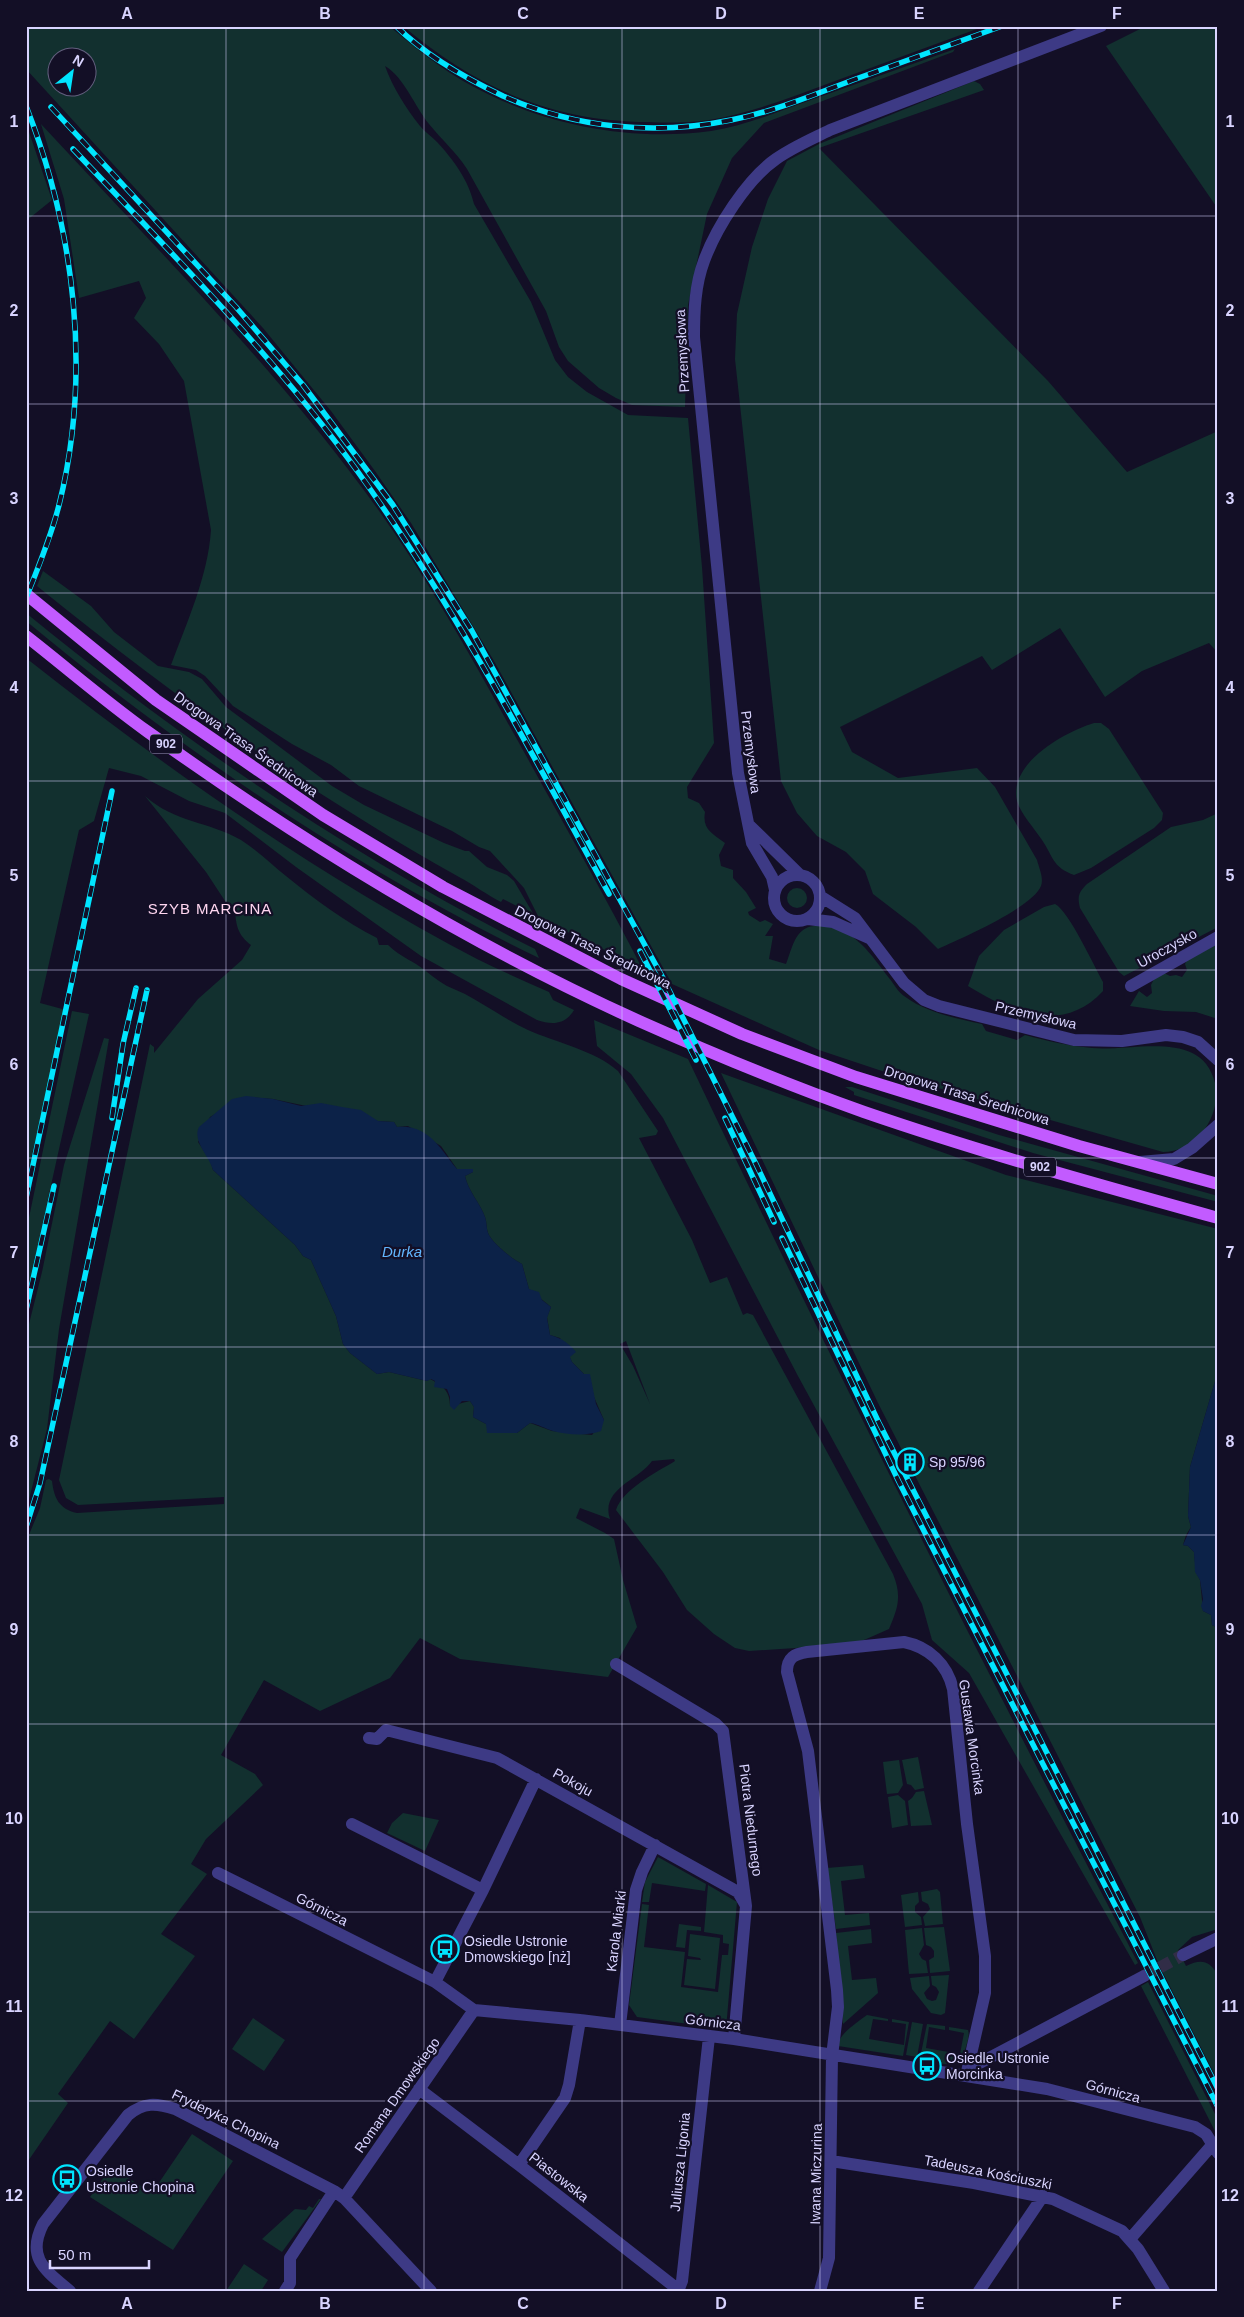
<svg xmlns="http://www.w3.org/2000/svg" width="1244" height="2317" viewBox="0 0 1244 2317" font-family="Helvetica,sans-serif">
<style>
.green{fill:#12302f;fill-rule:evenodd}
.water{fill:#0c2248}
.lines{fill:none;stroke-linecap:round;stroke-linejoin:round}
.minor-tunnel{stroke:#312d47;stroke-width:12;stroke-dasharray:12 6;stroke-linecap:butt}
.minor{stroke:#3d3a85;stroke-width:12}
.primary{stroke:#c25bff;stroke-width:12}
.rail-casing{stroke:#00e5ff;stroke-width:5.5}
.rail{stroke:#130f26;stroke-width:4;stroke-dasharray:11;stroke-linecap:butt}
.grid{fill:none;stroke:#d9d4ff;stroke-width:1;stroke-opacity:0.55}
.labels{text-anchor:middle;stroke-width:4.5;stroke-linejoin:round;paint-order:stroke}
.shield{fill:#130f26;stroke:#9e99be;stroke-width:1}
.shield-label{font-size:12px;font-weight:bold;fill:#d9d4ff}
.street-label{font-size:14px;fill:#d9d4ff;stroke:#130f26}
.poi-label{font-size:14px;fill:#d9d4ff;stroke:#130f26;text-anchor:start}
.neighbourhood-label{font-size:15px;letter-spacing:1px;fill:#ffd6f0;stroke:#130f26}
.water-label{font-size:15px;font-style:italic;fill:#62b6ff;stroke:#130f26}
.neatline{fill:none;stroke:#d9d4ff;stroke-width:2}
.grid-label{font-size:16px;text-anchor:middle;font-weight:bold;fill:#d9d4ff}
</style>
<rect width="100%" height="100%" fill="#130f26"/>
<path class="green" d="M26 26H389C416 48 442 70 472 86 544 125 630 142 711 131 744 126 777 112 808 101 857 84 906 66 955 49L953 52 764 123 732 158 707 214 688 305 685 407 632 405 616 398 599 388 568 361 559 347 546 311 467 169C456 152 442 140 429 124 415 107 404 77 385 66 393 88 406 108 420 126 425 132 431 136 437 142 453 159 469 181 474 204L531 302 555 360 568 377 587 392 628 415 688 418 702 567 714 743 687 787 688 798 699 803 705 812C702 829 712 833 725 843L719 855 721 866 733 870V878L746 892 756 908 748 912 749 915 760 922 765 920 773 924 765 936H773L769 959 786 964C794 943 796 923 823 926 855 928 872 956 889 978 894 984 898 992 904 996 927 1013 955 1018 982 1024L986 1031 1017 1040 1025 1035C1047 1041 1069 1046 1092 1048 1131 1052 1202 1028 1215 1083 1219 1101 1213 1119 1202 1133 1194 1145 1176 1152 1163 1152L903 1078 819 1050 672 984 494 661 411 523 375 471 331 411 263 328 26 69ZM58 58H88V88H58Z
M403 26H985C935 44 885 63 835 81 794 96 753 113 709 120 689 123 668 123 648 122 551 121 477 88 403 26Z
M1146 26H1218V209L1106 46Z
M974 81 980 84 984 90 819 148 1048 381 1127 472 1218 431V653L1209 643 1142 671 1105 697 1060 628 992 670 982 656 840 727 852 752 898 778 977 768 995 787 1037 860C1039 868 1044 878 1041 886 1032 908 960 939 938 949L916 927 873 894 865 871 846 852 817 836 797 813 781 781 735 359 737 314 752 247 768 199 787 161 819 144Z
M26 123 52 200 26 221Z
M41 124C151 243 266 358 363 489 427 574 477 668 529 761 567 830 606 898 642 968L539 918 524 888 490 851 479 847 452 831 359 786 331 765 292 744 233 706 205 676 196 670 171 665C187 622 208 576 211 530L184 381 159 344 134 318 146 298 139 281 79 298 64 199Z
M43 571 91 606 114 632 158 666 189 672 202 679 226 707 332 786 364 805 444 843 465 851H469L487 867 507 875 514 881 534 915 503 899 501 902C487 895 474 885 459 877 309 793 170 694 37 586Z
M26 613C184 742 353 857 535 949L539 958C355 869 183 751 26 621Z
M26 658C168 770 317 875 477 959 501 971 525 981 549 992L553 1000 574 1010C565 1025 552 1025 537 1020L421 956 296 867 225 813 189 801 141 776 109 768 94 821 79 830 40 1003 66 1010 26 1180Z
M1094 723H1101L1109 729 1163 813 1162 820 1154 828 1091 868 1074 875C1052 867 1053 856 1042 840 1034 828 1021 814 1017 801 1008 763 1065 732 1094 723Z
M145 796C175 823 208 821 241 840 257 850 271 864 286 876 314 899 344 921 377 938L379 945H388C396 953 406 958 416 964 427 971 436 980 447 986 453 989 459 991 465 994 486 1005 506 1020 528 1030 555 1042 596 1051 618 1071L658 1131 656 1135 639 1138 692 1240 710 1283 727 1277 743 1315 747 1313 753 1315 893 1574C902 1596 898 1608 889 1629L855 1644 749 1651 735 1648 714 1634 687 1610 663 1572 616 1510C623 1489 657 1472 675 1461L674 1459 652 1461C639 1480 600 1489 610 1519L580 1508 576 1518 605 1533 614 1539 623 1580 637 1627 608 1677 460 1659 420 1638 390 1678 320 1711 264 1680 221 1755 255 1774 263 1785 206 1839 191 1864 207 1874 161 1934 195 1956 134 2039 110 2021 58 2094 68 2103 26 2164V1542L40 1508 46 1480 49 1479 52 1481C54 1498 59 1509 77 1513L224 1504V1497L78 1505 66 1498 59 1480 150 1044 154 1047V1053L198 999 242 960 251 945C238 935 236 926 235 910L229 907 206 872ZM246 1097 273 1099 378 1121 394 1122 397 1127 408 1126 441 1146 457 1169 473 1172 465 1176C468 1191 480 1203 485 1217 487 1222 486 1228 488 1233 492 1243 512 1259 522 1264L529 1289 551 1307 547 1317 550 1335 560 1338 572 1362 584 1374 604 1420 592 1435 552 1431 530 1423 517 1433 486 1424 473 1417 474 1407 470 1401 450 1406C450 1391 443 1386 430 1379L427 1381 389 1372 377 1374 350 1353 343 1344 336 1316 311 1260 303 1256 295 1245 213 1170 210 1160 198 1142 210 1117ZM626 1341 650 1404 633 1366 620 1344Z
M1218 813V927L1124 976 1119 972 1080 908C1077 896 1079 892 1087 884L1171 827 1203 820Z
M787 898a10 10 0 1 1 20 0a10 10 0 1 1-20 0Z
M1055 904C1069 911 1094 966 1103 982V991C1063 1035 1010 1012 968 986L979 956 1004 930 1044 907Z
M1218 941V1019L1196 1012 1164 1011 1130 1006 1139 991 1147 997 1152 993 1151 985 1155 977 1164 973 1170 976 1176 975 1182 977 1187 970 1185 964 1187 960Z
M72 1011 89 1014 26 1298V1232Z
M594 1020 688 1059C833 1364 982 1665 1138 1963L1135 1965 969 1673 932 1640 922 1604 798 1376 663 1118 631 1074 597 1046Z
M104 1038 109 1039 59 1329 47 1429 26 1511V1336L42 1272 64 1165Z
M721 1073 1006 1175 1218 1229V1371L1190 1467 1188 1516 1191 1527 1186 1535 1183 1545 1188 1546 1194 1552 1196 1572 1200 1580 1203 1611 1211 1615 1212 1625 1218 1628V1929L1192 1937 1178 1950 1186 1966C1201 1959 1209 1960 1218 1975V2081L1159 1965 1140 1917 878 1403Z
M845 1087H852L999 1135 1218 1196V1202L1033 1153 854 1095V1092Z
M918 1757 924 1788 915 1790 911 1785 907 1784 902 1760Z
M899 1760 903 1785 898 1793 887 1794 883 1762Z
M924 1791 932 1825 911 1826 908 1801 912 1798 916 1792Z
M898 1795 905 1801 908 1825 892 1828 888 1797Z
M403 1813 439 1820 425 1851 387 1833 392 1823Z
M658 1857 706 1884 705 1891 652 1883 649 1902H642L645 1882Z
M863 1865 865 1878 841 1881 845 1915 869 1913 870 1925 836 1929 827 1868Z
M708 1885 737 1902 726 2029 637 2017 629 2005 642 1904 649 1905 644 1947 685 1952 681 1987 718 1992 722 1955H728L729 1944 723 1943V1935L704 1932Z
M937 1889 940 1892 943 1924 925 1926 923 1917 930 1909 928 1904 922 1901 921 1892Z
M918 1892 919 1902 915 1906V1912L921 1917 922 1925 905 1927 901 1895Z
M679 1924 701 1927V1931L687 1930 685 1948 676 1947Z
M944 1927 950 1971 930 1973 929 1960 934 1957V1951L931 1947 926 1945 924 1928Z
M922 1928 924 1945 919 1954 922 1959 926 1961 928 1973 909 1974 905 1930Z
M871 1929 872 1943 848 1946 852 1980 876 1978 878 1993 843 2024 836 1933Z
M690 1934 720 1938 715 1989 684 1985 687 1959 701 1960 700 1958 688 1956Z
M949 1975 945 2013 941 2015 931 2013 912 1989 910 1978 929 1976 930 1986 924 1993 927 1999 932 2001 936 2000 939 1992 936 1987 932 1985 931 1976Z
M1148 1982 1218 2120V2137L1141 1986Z
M867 2015 888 2019V2021L873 2019 869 2039 904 2045 906 2024 892 2022V2019L909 2022 903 2056 838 2046C838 2034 858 2022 867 2015Z
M253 2018 285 2040 264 2071 232 2049Z
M912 2022 923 2024 917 2057 906 2055Z
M927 2024 945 2026V2030L929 2027 926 2048 960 2054 964 2033 949 2030V2027L968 2030C970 2036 967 2043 965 2050 959 2073 938 2062 920 2058Z
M192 2134 233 2161 173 2250 90 2197 111 2167 152 2193Z
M319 2199H321L282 2252 262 2239 295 2209 306 2210 309 2206 313 2208Z
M244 2264 268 2280 261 2291H226Z"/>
<path class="water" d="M246 1096 273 1099 301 1106 321 1103 342 1107 361 1110 378 1121 394 1122 397 1127C429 1124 440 1149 457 1169H473V1172L465 1176C468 1191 480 1203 485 1217 487 1222 486 1228 488 1233 492 1243 512 1259 522 1264L529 1289 539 1292 542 1300 551 1307 547 1318 550 1335C561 1338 569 1343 576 1352L570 1357 572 1362 584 1374H590L596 1404 604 1420 601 1431C588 1436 568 1435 553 1431 545 1429 539 1424 530 1423L517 1433H487L486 1424 473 1417 474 1407 470 1401H462L454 1410 450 1406V1397L447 1389 434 1387 435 1381 431 1379 427 1381 389 1372 377 1374 350 1353 343 1344 336 1316 311 1260 303 1256 295 1245 213 1170C209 1156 192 1141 199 1127L232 1099Z
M1218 1371V1628L1212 1625 1211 1615 1203 1611 1201 1606 1203 1599 1200 1580 1195 1572 1194 1552 1188 1546 1183 1545 1191 1527 1188 1516 1190 1467Z"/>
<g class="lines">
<path class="minor-tunnel" d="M1144 1976 1183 1955"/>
<path class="minor" d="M750 826 799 874
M774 898a23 23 0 1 1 46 0a23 23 0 1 1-46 0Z
M775 890 772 877 752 843 738 773 694 337C694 311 695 285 704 261 716 228 747 179 776 159 793 147 812 139 830 130L1101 26
M820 896 855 918 904 983 924 1000 939 1006 1074 1040 1122 1041 1166 1035 1183 1037 1198 1042 1218 1060
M808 919 833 922 869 938
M1131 986 1218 937
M1140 1162 1174 1159 1192 1148 1218 1125
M616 1664 716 1724 723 1731 746 1906 734 2039
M369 1738 377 1739 386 1730 497 1758 738 1892 745 1904
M352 1824 483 1890
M218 1873 435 1982 474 2010 580 2020 734 2039 966 2076 1047 2089 1195 2127 1206 2134 1218 2153
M1183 1955 1218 1938
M435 1982 483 1890 536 1779
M620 2025 636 1890 642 1872 655 1845
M966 2076 974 2066 1144 1976
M419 2089 519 2165 680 2291
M831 2161 974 2183 1053 2199 1122 2231 1138 2249 1164 2291
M519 2165 565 2098 569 2085 580 2020
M344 2198 474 2010
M1130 2239 1213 2144
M70 2291C45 2270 26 2258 43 2224L128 2115C144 2102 156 2103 175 2109L334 2191 344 2198 431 2291
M285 2291 290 2283V2258L334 2191
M678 2291 682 2281 709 2037
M820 2291 829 2258 832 2056 838 2007 837 1990 808 1751 787 1672C787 1657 795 1654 807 1652L904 1642C929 1647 947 1664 953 1689L967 1824 985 1956V1993L966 2076
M979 2291 1043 2196"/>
<path class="primary" d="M26 594 156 700 323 815 443 887 621 979 742 1034 856 1077 1079 1146 1218 1184
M26 636C67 668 106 702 148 732 302 842 466 943 639 1021 713 1054 788 1085 864 1112 980 1152 1099 1185 1218 1218"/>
<g class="rail-casing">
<path id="rail" d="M396 26C426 56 465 78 503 96 575 128 654 136 731 120 773 112 813 95 853 80 903 62 952 44 1002 26
M26 106C75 231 92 373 59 505 51 537 38 568 26 598
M51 107 236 307 303 385 393 505 472 631 663 978 755 1162 879 1423 1218 2089
M73 149C171 253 274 356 358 472 454 605 530 750 609 894
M640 951 696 1060
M112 1118 123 1044 136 988
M725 1118 774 1222
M26 1198 112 791
M782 1238 899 1482 1218 2107
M26 1310 54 1186
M26 1527 40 1483 147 990"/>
</g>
<use href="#rail" class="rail"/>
</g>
<path class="grid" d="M226 26V2291M424 26V2291M622 26V2291M820 26V2291M1018 26V2291M26 216H1218M26 404H1218M26 593H1218M26 781H1218M26 970H1218M26 1158H1218M26 1347H1218M26 1535H1218M26 1724H1218M26 1912H1218M26 2101H1218"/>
<defs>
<g id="building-ring" transform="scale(1.4375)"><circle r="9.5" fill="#130f26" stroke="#00e5ff" stroke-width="1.5"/><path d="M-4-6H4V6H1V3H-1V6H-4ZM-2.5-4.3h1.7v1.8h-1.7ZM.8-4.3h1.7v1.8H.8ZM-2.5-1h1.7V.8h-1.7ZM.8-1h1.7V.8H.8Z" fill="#00e5ff"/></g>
<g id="bus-ring" transform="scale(1.4375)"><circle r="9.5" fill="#130f26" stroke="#00e5ff" stroke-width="1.5"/><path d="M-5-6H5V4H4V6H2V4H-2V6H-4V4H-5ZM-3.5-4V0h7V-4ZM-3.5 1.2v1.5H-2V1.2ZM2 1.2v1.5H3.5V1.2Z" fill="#00e5ff"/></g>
</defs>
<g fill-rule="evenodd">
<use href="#building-ring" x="910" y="1462"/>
<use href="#bus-ring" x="445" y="1949"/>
<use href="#bus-ring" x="927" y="2066"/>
<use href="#bus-ring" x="67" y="2179"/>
</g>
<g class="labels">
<g class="shield">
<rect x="150" y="734.5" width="32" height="19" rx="4"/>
<rect x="1024" y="1157.5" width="32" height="19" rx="4"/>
</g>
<g class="shield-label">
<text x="166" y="748">902</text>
<text x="1040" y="1171">902</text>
</g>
<g class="street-label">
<text transform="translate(682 351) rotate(-93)" y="5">Przemysłowa</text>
<text transform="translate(246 744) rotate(35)" y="5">Drogowa Trasa Średnicowa</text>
<text transform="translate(751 752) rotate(83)" y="5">Przemysłowa</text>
<text transform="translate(593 947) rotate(26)" y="5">Drogowa Trasa Średnicowa</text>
<text transform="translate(1167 948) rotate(-29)" y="5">Uroczysko</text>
<text transform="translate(1036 1015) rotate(13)" y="5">Przemysłowa</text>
<text transform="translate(967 1095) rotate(17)" y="5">Drogowa Trasa Średnicowa</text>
<text transform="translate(972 1737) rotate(82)" y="5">Gustawa Morcinka</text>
<text transform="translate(573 1782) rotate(29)" y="5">Pokoju</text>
<text transform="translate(751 1820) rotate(83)" y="5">Piotra Niedurnego</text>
<text transform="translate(322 1909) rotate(27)" y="5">Górnicza</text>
<text transform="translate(616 1931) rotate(-83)" y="5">Karola Miarki</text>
<text transform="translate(713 2022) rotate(7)" y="5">Górnicza</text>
<text transform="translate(1113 2091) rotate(15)" y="5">Górnicza</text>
<text transform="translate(397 2095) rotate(-55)" y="5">Romana Dmowskiego</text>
<text transform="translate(226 2119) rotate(26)" y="5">Fryderyka Chopina</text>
<text transform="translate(680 2162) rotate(-84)" y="5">Juliusza Ligonia</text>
<text transform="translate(988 2172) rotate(11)" y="5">Tadeusza Kościuszki</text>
<text transform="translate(816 2174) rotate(-89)" y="5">Iwana Miczurina</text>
<text transform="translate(559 2177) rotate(38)" y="5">Piastowska</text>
</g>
<g class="poi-label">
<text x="929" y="1467">Sp 95/96</text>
<text x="464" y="1946">Osiedle Ustronie<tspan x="464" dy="16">Dmowskiego [nż]</tspan></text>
<text x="946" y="2063">Osiedle Ustronie<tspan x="946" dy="16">Morcinka</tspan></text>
<text x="86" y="2176">Osiedle<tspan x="86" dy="16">Ustronie Chopina</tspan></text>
</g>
<g class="neighbourhood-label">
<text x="210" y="914">SZYB MARCINA</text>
</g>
<g class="water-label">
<text x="402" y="1257">Durka</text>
</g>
</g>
<rect width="1244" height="2317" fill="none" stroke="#130f26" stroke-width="55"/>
<g transform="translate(72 72) rotate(30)"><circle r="24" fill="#130f26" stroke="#625e7d"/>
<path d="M0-4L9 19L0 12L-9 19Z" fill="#00e5ff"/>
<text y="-8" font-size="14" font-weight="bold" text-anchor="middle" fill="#d9d4ff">N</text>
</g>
<path d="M50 2260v8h99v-8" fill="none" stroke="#d9d4ff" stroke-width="2.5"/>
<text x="58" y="2260" font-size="15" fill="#d9d4ff" stroke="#130f26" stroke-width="4" paint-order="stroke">50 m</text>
<rect x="28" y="28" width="1188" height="2262" class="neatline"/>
<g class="grid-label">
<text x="127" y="19">A</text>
<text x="325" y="19">B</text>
<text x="523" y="19">C</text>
<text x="721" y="19">D</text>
<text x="919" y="19">E</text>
<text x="1117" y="19">F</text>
<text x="14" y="127">1</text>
<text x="1230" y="127">1</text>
<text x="14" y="316">2</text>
<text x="1230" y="316">2</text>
<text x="14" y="504">3</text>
<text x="1230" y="504">3</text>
<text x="14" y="693">4</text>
<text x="1230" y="693">4</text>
<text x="14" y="881">5</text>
<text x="1230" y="881">5</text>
<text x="14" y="1070">6</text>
<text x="1230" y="1070">6</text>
<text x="14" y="1258">7</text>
<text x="1230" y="1258">7</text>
<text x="14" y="1447">8</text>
<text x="1230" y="1447">8</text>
<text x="14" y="1635">9</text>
<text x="1230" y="1635">9</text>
<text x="14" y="1824">10</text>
<text x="1230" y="1824">10</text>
<text x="14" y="2012">11</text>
<text x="1230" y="2012">11</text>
<text x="14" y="2201">12</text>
<text x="1230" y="2201">12</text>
<text x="127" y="2309">A</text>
<text x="325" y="2309">B</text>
<text x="523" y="2309">C</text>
<text x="721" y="2309">D</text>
<text x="919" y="2309">E</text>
<text x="1117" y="2309">F</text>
</g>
</svg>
